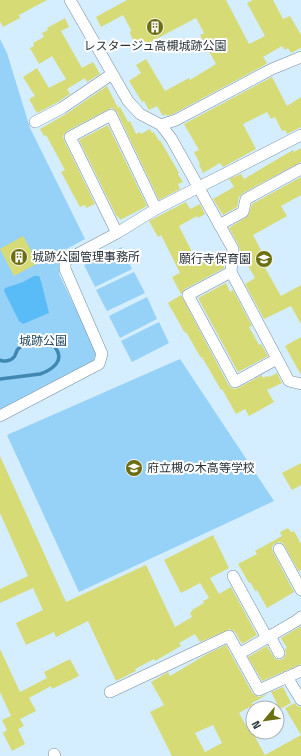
<svg xmlns="http://www.w3.org/2000/svg" width="301" height="756" viewBox="0 0 301 756" font-family="'Space Grotesk','Noto Sans JP',sans-serif">
<style>
.green{fill:#96d1f8}
.forest{fill:#5abcf6}
.lines{fill:none;stroke-linecap:round;stroke-linejoin:round}
.stream{stroke:#4088b2;stroke-width:3.5}
.building{fill:#d6db76;fill-rule:evenodd}
.street-casing{stroke:#768d9d;stroke-width:12}
.street{stroke:#fff;stroke-width:11}
.labels{text-anchor:middle;stroke-width:4;stroke-linejoin:round;paint-order:stroke}
.poi-label{font-size:12px;fill:#29333a;stroke:#fff;text-anchor:start}
.park-label{font-size:12px;fill:#1c455d;stroke:#fff}
</style>
<rect width="100%" height="100%" fill="#d4edff"/>
<path class="green" d="M0 39 7 53 30 128 85 239 63 251 59 274 96 351 93 365 0 412Z
M122 247 132 269 95 287 84 265Z
M134 272 145 293 107 311 96 290Z
M147 297 157 319 120 338 109 316Z
M159 322 169 343 132 362 121 341Z
M180 359 274 501 79 592 7 435Z"/>
<path class="forest" d="M34 276H39L41 281 49 313 23 324 19 321 4 291 5 288 23 282Z"/>
<g class="lines">
<path class="stream" d="M0 360C4 362 11 361 14 357 16 355 16 351 18 349 21 346 28 343 32 342 35 342 39 341 42 341 53 341 64 354 56 364 52 369 46 372 40 374L0 379"/>
</g>
<path class="building" d="M0 0H47L19 15 20 18 3 27 0 21Z
M127 0H226L249 44 265 36 247 3 253 0H273L283 19 290 16 301 35V48L291 53 288 48 285 50 282 46 263 57 267 63 265 65 173 114 167 116 166 114 163 116 157 106 149 110 144 101 142 102 129 81 141 73 136 65 146 59 165 91 189 78 190 80 216 64 200 35 204 33 196 18 141 47 138 43 133 40 130 33 131 30 123 15 101 27 96 17Z
M65 18 69 27 61 31 82 68 93 62 100 74 87 82 85 78 67 89 70 94 58 102 37 113 29 99 35 96 23 77 37 68 49 88 66 79 52 56 39 64 30 48 34 46 33 43 44 37 42 33 48 30 47 28Z
M272 77 287 106 301 97V127L287 134 285 130 282 131 275 117 271 119 267 112 243 124 256 149 223 167 220 163 203 173 199 165 200 164 194 152 199 150 184 124Z
M107 86 118 108 120 107 128 122 130 121 136 134 140 132 141 134 150 129 152 133 154 132 159 141 160 140 179 173 178 174 183 182 178 184 180 189 159 200 117 112 114 109 111 108 67 131 63 136 64 140 95 204 86 208 85 205 80 207 61 172 65 170 46 135 44 136 40 129 66 114Z
M108 125 147 206 120 220 118 216 117 217 79 140Z
M301 148V162L243 193 239 197 237 207 223 215 213 199 234 187 229 179 241 174 244 179 293 150 294 152Z
M301 177V195L281 206 287 216 253 235 268 263 266 264 268 267 265 268 281 296 301 285V324L291 306 264 319 245 284 255 278 240 251 239 246 229 228 248 216 252 204Z
M186 202 190 209 200 204 205 214 198 218 197 216 179 226 198 264 218 254 224 266V268L185 289 181 294 172 277 180 273 161 235 158 237 149 221Z
M23 236 38 263 14 276 0 249Z
M226 283 230 292 233 290 252 326 249 327 259 345 261 344 268 356 238 372 198 298Z
M181 295 229 386 234 389 238 388 262 375 263 378 268 376 269 377 277 373 282 383 267 390 274 402 249 416 245 409 236 414 222 389 221 390 202 357 201 358 186 332 185 333 168 303Z
M301 337V375L285 346Z
M0 456 66 602 146 565 175 627 192 617 190 613 192 611V610L204 603 203 601 209 598 200 583 181 593 164 560 213 535 229 568 210 578 219 594 231 587 257 635 242 644 235 632 230 629 200 642 195 634 179 643 181 646 155 661 154 659 135 669 136 671 116 681 88 621 56 637 54 632 26 645 16 623 43 610 33 588 0 603V589L28 576 0 513Z
M301 463V485L292 490 282 473Z
M288 528 291 532 294 531 301 544V570L299 572 283 543 279 542 273 545 272 548 273 552 294 592 267 608 257 590 255 591 251 583H249L238 564 257 554 255 551 282 536 280 532Z
M301 626V664L262 681 248 657 267 646 275 659 279 660 283 659 286 654 285 649 287 648 281 638Z
M226 645 253 694 259 697 268 694 252 703 253 705 239 713 248 729 250 728 265 755 301 735 285 708 295 703 297 706 301 707V756H172L150 712 164 705 151 682 168 672 170 676 207 654ZM213 725 222 743 205 752 195 733Z
M0 649 20 692 47 678 44 672 70 659 79 676 52 689 51 686 29 698 36 711 20 719 24 726 18 729 25 744 12 751 3 733 7 730 2 720 11 716 0 692Z
M283 687 291 703 280 709 271 692Z"/>
<g class="lines">
<g class="street-casing">
<path id="street" d="M70 0 128 101 140 114 161 125 171 138 233 249 231 272 289 381 301 384
M35 122 62 108 112 74
M161 125 176 120 272 69 301 57
M219 225 243 212 246 199 301 169
M117 233 70 137 111 115 156 209
M231 272 188 295 235 382 277 359
M0 416 99 364 102 354 65 269V263L68 259 117 233 156 209 301 135
M279 549 301 590
M233 576 267 638
M270 636 279 653
M239 654 296 621 301 617
M287 677 301 700
M110 692 229 636 259 690 301 671
M54 754 55 756"/>
</g>
<use href="#street" class="street"/>
</g>
<defs>
<g id="building-disc" transform="scale(0.9)"><circle r="9.5" fill="#6c6e12" stroke="#fff"/><path d="M-4-6H4V6H1V3H-1V6H-4ZM-2.5-4.3h1.7v1.8h-1.7ZM.8-4.3h1.7v1.8H.8ZM-2.5-1h1.7V.8h-1.7ZM.8-1h1.7V.8H.8Z" fill="#fff"/></g>
<g id="school-disc" transform="scale(0.9)"><circle r="9.5" fill="#6c6e12" stroke="#fff"/><path d="M0-5L7-2L0 1L-7-2ZM-4 1L0 2.5L4 1V4Q0 6-4 4Z" fill="#fff"/></g>
</defs>
<g fill-rule="evenodd">
<use href="#building-disc" x="155" y="27"/>
<use href="#building-disc" x="19" y="257"/>
<use href="#school-disc" x="264" y="259"/>
<use href="#school-disc" x="134" y="468"/>
</g>
<g class="labels">
<g class="poi-label">
<text x="155" y="50" text-anchor="middle">レスタージュ高槻城跡公園</text>
<text x="32" y="261">城跡公園管理事務所</text>
<text x="251" y="263" text-anchor="end">願行寺保育園</text>
<text x="147" y="472">府立槻の木高等学校</text>
</g>
<g class="park-label">
<text x="43" y="345">城跡公園</text>
</g>
</g>
<g transform="translate(265 720) rotate(241)"><circle r="19" fill="#ffffff" stroke="#a9adb0"/>
<path d="M0-3L7 15L0 10L-7 15Z" fill="#6c6e12"/>
<text y="-6" font-size="11" font-weight="bold" text-anchor="middle" fill="#29333a">N</text>
</g>
</svg>
